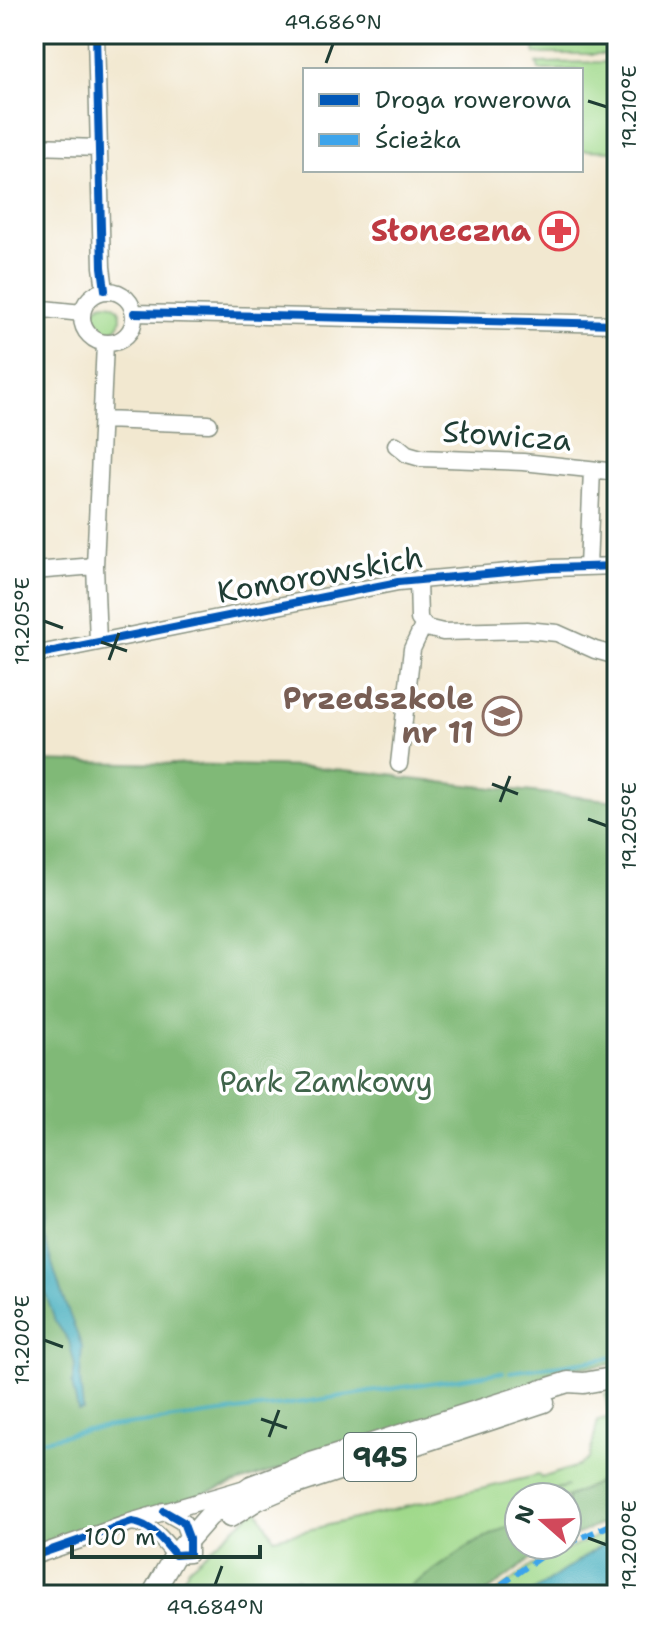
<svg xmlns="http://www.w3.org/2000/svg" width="651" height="1629" viewBox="0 0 651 1629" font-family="'Shantell Sans',sans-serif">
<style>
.green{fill:#a0d98b;stroke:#608b60;stroke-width:2}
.forest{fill:#80b977;stroke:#507b56;stroke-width:2}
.water{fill:#3dabbb;stroke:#2e7478;stroke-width:2}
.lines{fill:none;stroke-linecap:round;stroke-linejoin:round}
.stream{stroke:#3dabbb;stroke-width:4}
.minor-casing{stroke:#889282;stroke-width:19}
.major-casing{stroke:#889282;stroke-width:23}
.minor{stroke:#fff;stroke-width:16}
.major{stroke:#fff;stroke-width:20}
.quiet{stroke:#3da4eb;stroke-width:6;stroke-dasharray:12 6;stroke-linecap:butt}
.cycleway-casing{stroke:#fff;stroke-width:13}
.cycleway{stroke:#0057b8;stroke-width:8}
.ticks{fill:none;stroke:#1f3d34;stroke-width:3}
.labels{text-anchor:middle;stroke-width:7;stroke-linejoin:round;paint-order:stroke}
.shield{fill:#fff;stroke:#627771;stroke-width:2}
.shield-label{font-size:28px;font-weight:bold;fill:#1f3d34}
.health-label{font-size:30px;font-weight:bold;fill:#be3a42;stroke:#fff;text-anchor:end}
.street-label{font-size:30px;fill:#1f3d34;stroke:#fff}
.education-label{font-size:30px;font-weight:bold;fill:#785e54;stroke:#fff;text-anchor:end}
.park-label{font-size:30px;fill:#3f644a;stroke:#fff}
.neatline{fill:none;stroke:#1f3d34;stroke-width:3}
.ticks-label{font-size:20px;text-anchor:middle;fill:#1f3d34}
</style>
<rect width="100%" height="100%" fill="#fff"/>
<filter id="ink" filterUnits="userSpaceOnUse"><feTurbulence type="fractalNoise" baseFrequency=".0125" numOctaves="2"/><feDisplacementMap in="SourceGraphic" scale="16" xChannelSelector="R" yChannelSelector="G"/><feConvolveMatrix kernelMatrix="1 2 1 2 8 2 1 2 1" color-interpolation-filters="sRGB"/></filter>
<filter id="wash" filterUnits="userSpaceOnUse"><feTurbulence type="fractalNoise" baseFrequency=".006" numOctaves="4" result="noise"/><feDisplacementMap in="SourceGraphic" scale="32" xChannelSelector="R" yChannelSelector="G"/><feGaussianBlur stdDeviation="1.8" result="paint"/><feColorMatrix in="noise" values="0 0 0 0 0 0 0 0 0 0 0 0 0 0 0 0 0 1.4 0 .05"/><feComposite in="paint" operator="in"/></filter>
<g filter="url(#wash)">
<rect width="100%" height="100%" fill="#f2e8d0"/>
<path class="green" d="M532 34H606L607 54H535Z
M617 62V151L581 150V70H539L537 63Z
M93 317a14 14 0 1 1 28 0a14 14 0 1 1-28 0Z
M617 1392V1474L567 1497H533L568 1486 519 1497V1521L471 1545 398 1595H308L297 1577 271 1595H173L189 1568 257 1508 274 1538 539 1475 541 1478 578 1466 589 1459 598 1420 610 1417 605 1394Z
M617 1527V1538L605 1543 528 1595H493L531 1566Z"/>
<path class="forest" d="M34 761 311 767 397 775 401 778 617 801V1364L575 1368 509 1394 139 1515 100 1525 34 1548Z
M617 1474V1517L567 1539V1497Z
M519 1521V1545H554L540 1552 483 1595H398L471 1545Z"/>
<path class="water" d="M34 1201 40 1211 43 1235 62 1295 82 1347 80 1380 83 1410 78 1411 72 1384 75 1366 69 1341 55 1321 34 1260Z
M617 1538V1595H528L605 1543Z"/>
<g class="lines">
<path class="stream" d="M510 1372 617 1357
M34 1439 44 1440 87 1430 284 1405 503 1372"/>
</g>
</g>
<g filter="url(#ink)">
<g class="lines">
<g class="minor-casing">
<path id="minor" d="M96 34 102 267 105 290
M34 146 99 148
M82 317a26 26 0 1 1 52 0a26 26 0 1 1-52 0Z
M34 308 82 313
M134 313 617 324
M102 420 209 424
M396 445 407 454 421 458 523 462 617 472
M588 567 592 470
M34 571 95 566
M418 579 419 619 426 628 443 632 526 630 557 633 595 650 617 656
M98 642 95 566 105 343
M34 655 398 582 552 568 617 566
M399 764 412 649 423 626
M130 1522 242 1489
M34 1556 132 1522C151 1524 164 1541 175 1555L189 1554V1538L183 1522 164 1511"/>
</g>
<g class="major-casing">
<path id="major" d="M230 1517 257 1500 287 1487 544 1402
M152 1595 175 1555 209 1516 251 1486 308 1464 568 1382 584 1383 617 1377"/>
</g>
<use href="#minor" class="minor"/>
<use href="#major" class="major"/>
<path class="quiet" d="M567 1544 617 1522
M487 1595 544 1554 564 1545"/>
<g class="cycleway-casing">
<path id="cycleway" d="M96 34 102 267 105 290
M134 313 617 324
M34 655 398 582 552 568 617 566
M34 1556 132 1522C151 1524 164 1541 175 1555L189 1554V1538L183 1522 164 1511"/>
</g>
<use href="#cycleway" class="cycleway"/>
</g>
</g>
<path class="ticks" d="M326 63 333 44M588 101 607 107M44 621 63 628M101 642 127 651M109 660 119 633M492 784 518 794M500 802 510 776M588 819 607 826M44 1340 63 1347M261 1419 287 1428M269 1437 279 1410M588 1538 607 1545M215 1585 222 1566"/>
<defs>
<g id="pharmacy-ring" transform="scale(2)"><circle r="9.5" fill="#fff" stroke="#e0444e" stroke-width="1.5"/><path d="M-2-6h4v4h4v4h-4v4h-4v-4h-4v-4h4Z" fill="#e0444e"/></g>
<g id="school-ring" transform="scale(2)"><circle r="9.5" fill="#fff" stroke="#8d6e63" stroke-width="1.5"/><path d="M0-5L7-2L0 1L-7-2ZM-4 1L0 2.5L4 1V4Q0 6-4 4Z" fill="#8d6e63"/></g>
</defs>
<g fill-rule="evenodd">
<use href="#pharmacy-ring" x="559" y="231"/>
<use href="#school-ring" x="502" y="716"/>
</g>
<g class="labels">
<rect class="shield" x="344" y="1433" width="72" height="48" rx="6"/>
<g class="shield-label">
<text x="380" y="1467">945</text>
</g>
<g class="health-label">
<text x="531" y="241">Słoneczna</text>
</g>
<g class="street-label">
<text transform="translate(507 436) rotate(4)" y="10">Słowicza</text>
<text transform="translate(320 575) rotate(-10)" y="10">Komorowskich</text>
</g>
<g class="education-label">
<text x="474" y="709">Przedszkole<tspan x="474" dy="34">nr 11</tspan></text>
</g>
<g class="park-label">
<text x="326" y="1092">Park Zamkowy</text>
</g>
</g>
<rect width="651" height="1629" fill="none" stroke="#fff" stroke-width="88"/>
<rect x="303" y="68" width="280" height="104" fill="#ffffff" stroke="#a5b1ae" stroke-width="2"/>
<rect x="319" y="94" width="40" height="12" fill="#0057b8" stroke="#a5b1ae" stroke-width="2"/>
<text x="375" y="108" font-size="24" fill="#1f3d34">Droga rowerowa</text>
<rect x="319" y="134" width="40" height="12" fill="#3da4eb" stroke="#a5b1ae" stroke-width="2"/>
<text x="375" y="148" font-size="24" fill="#1f3d34">Ścieżka</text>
<g transform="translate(543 1521) rotate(290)"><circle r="38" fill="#ffffff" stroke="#a5b1ae" stroke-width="2"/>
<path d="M0-6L14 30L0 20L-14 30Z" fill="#d1495b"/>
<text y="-12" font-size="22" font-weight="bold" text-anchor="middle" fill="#1f3d34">N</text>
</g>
<path d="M72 1545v12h188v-12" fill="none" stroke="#1f3d34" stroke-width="4"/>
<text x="84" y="1545" font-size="24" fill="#1f3d34" stroke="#ffffff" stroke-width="6" paint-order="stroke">100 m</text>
<rect x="44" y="44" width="563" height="1541" class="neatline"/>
<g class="ticks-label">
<text x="333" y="29">49.686°N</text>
<text transform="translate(629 107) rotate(-90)" y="7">19.210°E</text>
<text transform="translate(22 621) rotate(-90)" y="7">19.205°E</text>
<text transform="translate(629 826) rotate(-90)" y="7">19.205°E</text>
<text transform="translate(22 1340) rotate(-90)" y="7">19.200°E</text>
<text transform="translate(629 1545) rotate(-90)" y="7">19.200°E</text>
<text x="215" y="1614">49.684°N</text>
</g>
</svg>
